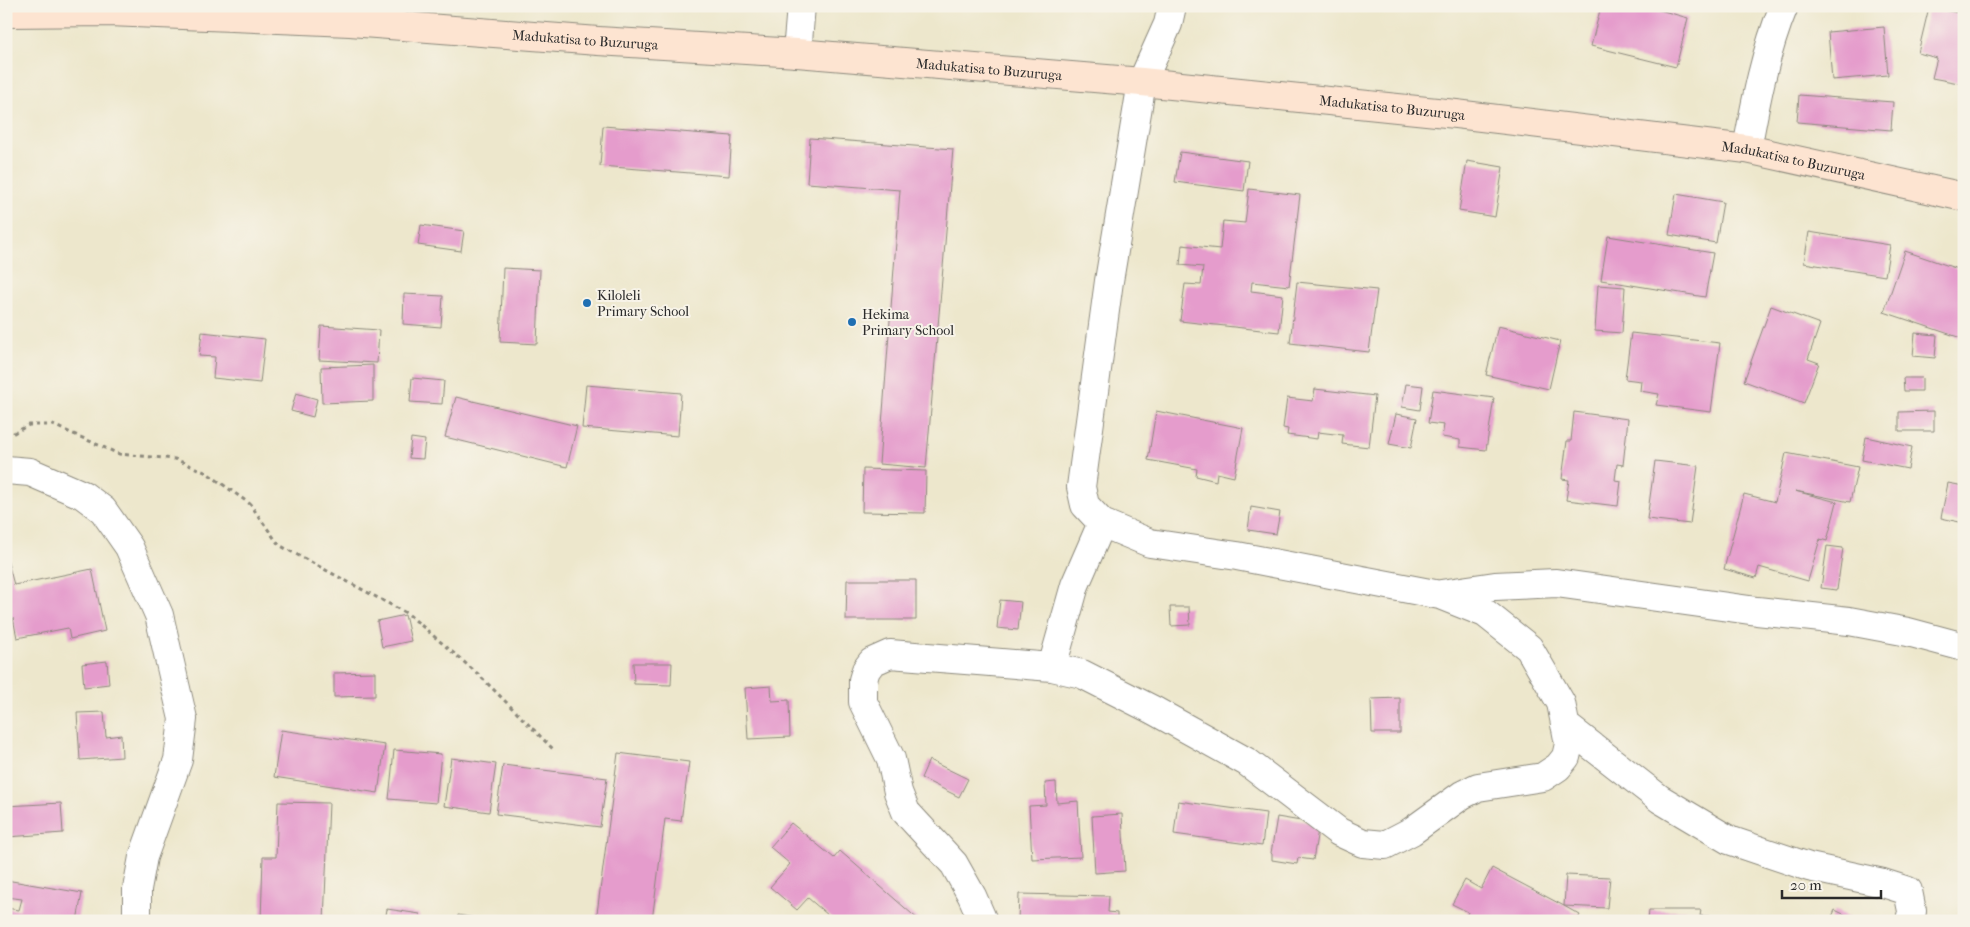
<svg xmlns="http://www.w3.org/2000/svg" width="1970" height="927" viewBox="0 0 1970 927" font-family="'IM FELL French Canon',serif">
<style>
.building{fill:#e59ccc}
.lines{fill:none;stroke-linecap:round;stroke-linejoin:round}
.street-casing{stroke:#8c897c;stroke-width:30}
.secondary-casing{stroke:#8c897c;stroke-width:30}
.path{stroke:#8c897c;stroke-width:3;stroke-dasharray:4 4;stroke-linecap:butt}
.street{stroke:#fff;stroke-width:28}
.secondary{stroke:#fde4d1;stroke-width:28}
.poi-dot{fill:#1f6fb2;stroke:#f7f3e8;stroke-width:2}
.labels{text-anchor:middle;stroke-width:4;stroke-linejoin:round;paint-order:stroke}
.street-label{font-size:14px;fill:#2b2b2b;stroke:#f7f3e8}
.poi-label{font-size:14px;fill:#2b2b2b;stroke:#f7f3e8;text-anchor:start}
</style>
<rect width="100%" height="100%" fill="#f7f3e8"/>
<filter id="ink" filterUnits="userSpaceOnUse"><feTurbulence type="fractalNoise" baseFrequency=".02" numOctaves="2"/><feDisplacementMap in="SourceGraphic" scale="10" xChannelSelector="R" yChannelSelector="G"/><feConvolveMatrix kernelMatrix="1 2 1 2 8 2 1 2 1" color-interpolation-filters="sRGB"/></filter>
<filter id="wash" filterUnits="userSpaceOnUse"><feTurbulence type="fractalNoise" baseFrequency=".0096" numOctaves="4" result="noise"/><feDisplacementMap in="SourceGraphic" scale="20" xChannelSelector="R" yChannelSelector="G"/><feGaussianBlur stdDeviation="1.12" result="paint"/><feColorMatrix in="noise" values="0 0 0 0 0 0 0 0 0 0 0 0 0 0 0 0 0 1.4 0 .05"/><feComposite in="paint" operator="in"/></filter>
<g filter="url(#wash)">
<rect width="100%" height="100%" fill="#ede7cc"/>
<g id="blocks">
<path class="building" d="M1601 6H1657L1656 9 1688 18 1676 67 1591 46Z
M1929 7 1964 14V84L1932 78 1937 58 1918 53Z
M1884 27 1888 75 1832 80 1828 32Z
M1799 95 1893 102 1891 130 1797 122Z
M603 126 732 136 729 176 600 166Z
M810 138 953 149 926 468 879 464 900 190 807 183Z
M1180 152 1248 161 1244 191 1175 182Z
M1467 161 1503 167 1495 217 1459 211Z
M1249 189 1300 195 1289 286 1252 282 1251 291 1283 295 1279 332 1180 321 1185 284 1201 285 1203 267 1180 265 1182 245 1220 249 1223 221 1245 223Z
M1676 194 1723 202 1716 243 1669 235Z
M421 225 464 231 461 251 418 245Z
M1809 232 1890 245 1885 276 1804 263Z
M1608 236 1713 253 1705 297 1601 280Z
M1905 251 1964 271V339L1884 312Z
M503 268 540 270 537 344 500 342Z
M1297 282 1377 290 1369 352 1290 343Z
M1598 285 1625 287 1622 333 1595 331Z
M404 294 443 296 441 327 403 324Z
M1771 306 1820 324 1808 359 1819 363 1804 403 1744 381Z
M321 326 379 330 377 363 319 360Z
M1498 326 1560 341 1549 389 1486 375Z
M202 332 265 339 260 383 213 378 215 357 199 356Z
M1631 333 1720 343 1711 412 1656 405 1659 394 1640 391 1641 381 1625 379Z
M1915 333 1937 335 1935 358 1913 356Z
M373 365V401L322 403 321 367Z
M412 378 444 381 442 404 410 402Z
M1903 378H1922V391H1904Z
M1406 384 1423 386 1420 410 1402 407Z
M586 385 681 393 678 436 582 428Z
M1315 389 1375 396 1369 447 1342 444 1343 435 1318 432 1317 439 1287 435 1288 429 1283 428 1287 398 1313 401Z
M1433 390 1494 398 1486 450 1460 447V440L1442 437 1444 425 1428 423Z
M296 393 317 399 313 417 291 411Z
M456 397 577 426 567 467 445 437Z
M1156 411 1243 428 1234 477 1217 473 1216 481 1196 476 1197 469 1148 460Z
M1934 411V431H1899V412Z
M1574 412 1628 419 1623 465 1617 464 1615 480 1621 481 1618 506 1566 500 1569 480 1562 479 1567 441H1571Z
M1396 414 1417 418 1411 448 1389 444Z
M1866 437 1912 447 1908 469 1862 460Z
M411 438 425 440 423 459 409 458Z
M1786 453 1858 467 1850 502 1795 491 1837 502 1827 541 1820 539 1808 581 1759 567 1756 578 1724 569 1744 494 1775 502Z
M1655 461 1698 466 1690 524 1647 519Z
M863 469 926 471 925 513 862 512Z
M1948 483 1964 486V523L1941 518Z
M1251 507 1280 512 1276 534 1248 530Z
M1827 546 1843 548 1837 590 1821 588Z
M6 555 14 585 92 569 105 631 70 639 68 628 17 638 13 618 6 620Z
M847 580H916V620H846Z
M1000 600 1021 602 1018 630 997 628Z
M1170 607H1189L1190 625 1171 626Z
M405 615 411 641 382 647 377 621Z
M107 661 109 684 84 687 82 664Z
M633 663H672L671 685 634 684Z
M375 672V696L334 697V673Z
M771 686 772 701 789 700 790 737 748 739 745 688Z
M1400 698V733H1372L1371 699Z
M104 712 106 737 121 735 122 757 80 760 77 713Z
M281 730 385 745 378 793 274 777Z
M394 750 441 754 436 803 389 799Z
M618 753 689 762 681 821 665 819 652 921H596Z
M451 758 496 764 489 812 444 806Z
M929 760 968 779 959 797 921 778Z
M503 765 607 778 600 827 496 814Z
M1056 782 1057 803 1078 801 1081 857 1032 859 1029 806 1046 805 1045 783Z
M1178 801 1266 813 1262 846 1174 834Z
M278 802 329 803 324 921H261L263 857H276Z
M61 803 63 833 7 837 6 806Z
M1122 814 1125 871 1095 873 1092 816Z
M1277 817 1319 824 1313 860 1298 858 1297 864 1272 860V854L1271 853Z
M791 823 834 858 840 851 920 921H835L808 898 797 910 770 887 790 864 770 847Z
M1492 868 1564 906 1566 875 1610 877 1607 908 1564 906 1580 915 1577 921H1473L1466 917 1468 912 1452 904 1465 880 1481 889Z
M6 880 82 893 77 921H6V908L19 910 22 899 6 897Z
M1019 894 1109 896 1108 912 1117 913V921H1018Z
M387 909 420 914 419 921H385Z
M1649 910H1701L1700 916H1725V921H1648Z
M1835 910 1858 921H1830Z
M458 915 487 920 486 921H457Z"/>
</g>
</g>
<g filter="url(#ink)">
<use href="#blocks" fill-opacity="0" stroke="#8c897c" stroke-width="1"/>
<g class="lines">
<g class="street-casing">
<path id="street" d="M797 53 801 6
M1747 149C1756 100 1765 52 1784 6
M6 470 30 472 83 495 103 510 129 547 159 615 183 719 178 760 143 857 137 889V921
M1441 594 1495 586 1556 583 1757 611 1849 621 1908 632 1964 647
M1052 667 1075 585 1102 523
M1565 725 1660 799 1729 840 1809 867 1883 883 1908 891 1912 911 1910 921
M983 921 972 896 954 864 906 812 898 792 891 759 863 702V680L866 670 872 662 890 654 1052 667 1082 674 1153 710 1247 762 1339 832 1363 843 1385 845 1412 831 1462 795 1478 787 1543 777 1558 767 1566 757 1569 744 1561 703 1529 648 1485 613 1440 595 1237 556 1150 543 1102 523 1085 505 1081 487 1109 281 1142 82 1168 24 1172 6"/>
</g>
<g class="secondary-casing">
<g id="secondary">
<path id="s1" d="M6 13 109 12 350 22 598 41 797 53 1142 82 1456 114 1747 149 1964 197"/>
</g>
</g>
<path class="path" d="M6 437 29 425H53L119 454 175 459 207 473 250 504 279 545 408 614 478 674 553 749"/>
<use href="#street" class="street"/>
<use href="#secondary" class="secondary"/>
</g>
</g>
<g class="poi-dot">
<circle cx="587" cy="303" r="5"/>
<circle cx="852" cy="322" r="5"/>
</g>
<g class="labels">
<g class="street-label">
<text dy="5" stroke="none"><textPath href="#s1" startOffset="580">Madukatisa to Buzuruga</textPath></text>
<text dy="5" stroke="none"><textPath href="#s1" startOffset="985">Madukatisa to Buzuruga</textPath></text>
<text dy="5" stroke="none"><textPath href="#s1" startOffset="1390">Madukatisa to Buzuruga</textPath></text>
<text dy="5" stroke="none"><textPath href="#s1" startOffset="1795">Madukatisa to Buzuruga</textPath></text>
</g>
<g class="poi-label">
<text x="597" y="300">Kiloleli<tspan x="597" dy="16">Primary School</tspan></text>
<text x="862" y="319">Hekima<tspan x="862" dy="16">Primary School</tspan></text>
</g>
</g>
<rect width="1970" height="927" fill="none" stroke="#f7f3e8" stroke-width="25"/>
<path d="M1782 890v8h99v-8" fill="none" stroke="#2b2b2b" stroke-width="2.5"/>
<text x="1790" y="890" font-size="15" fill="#2b2b2b" stroke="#f7f3e8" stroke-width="4" paint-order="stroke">20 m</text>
</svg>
